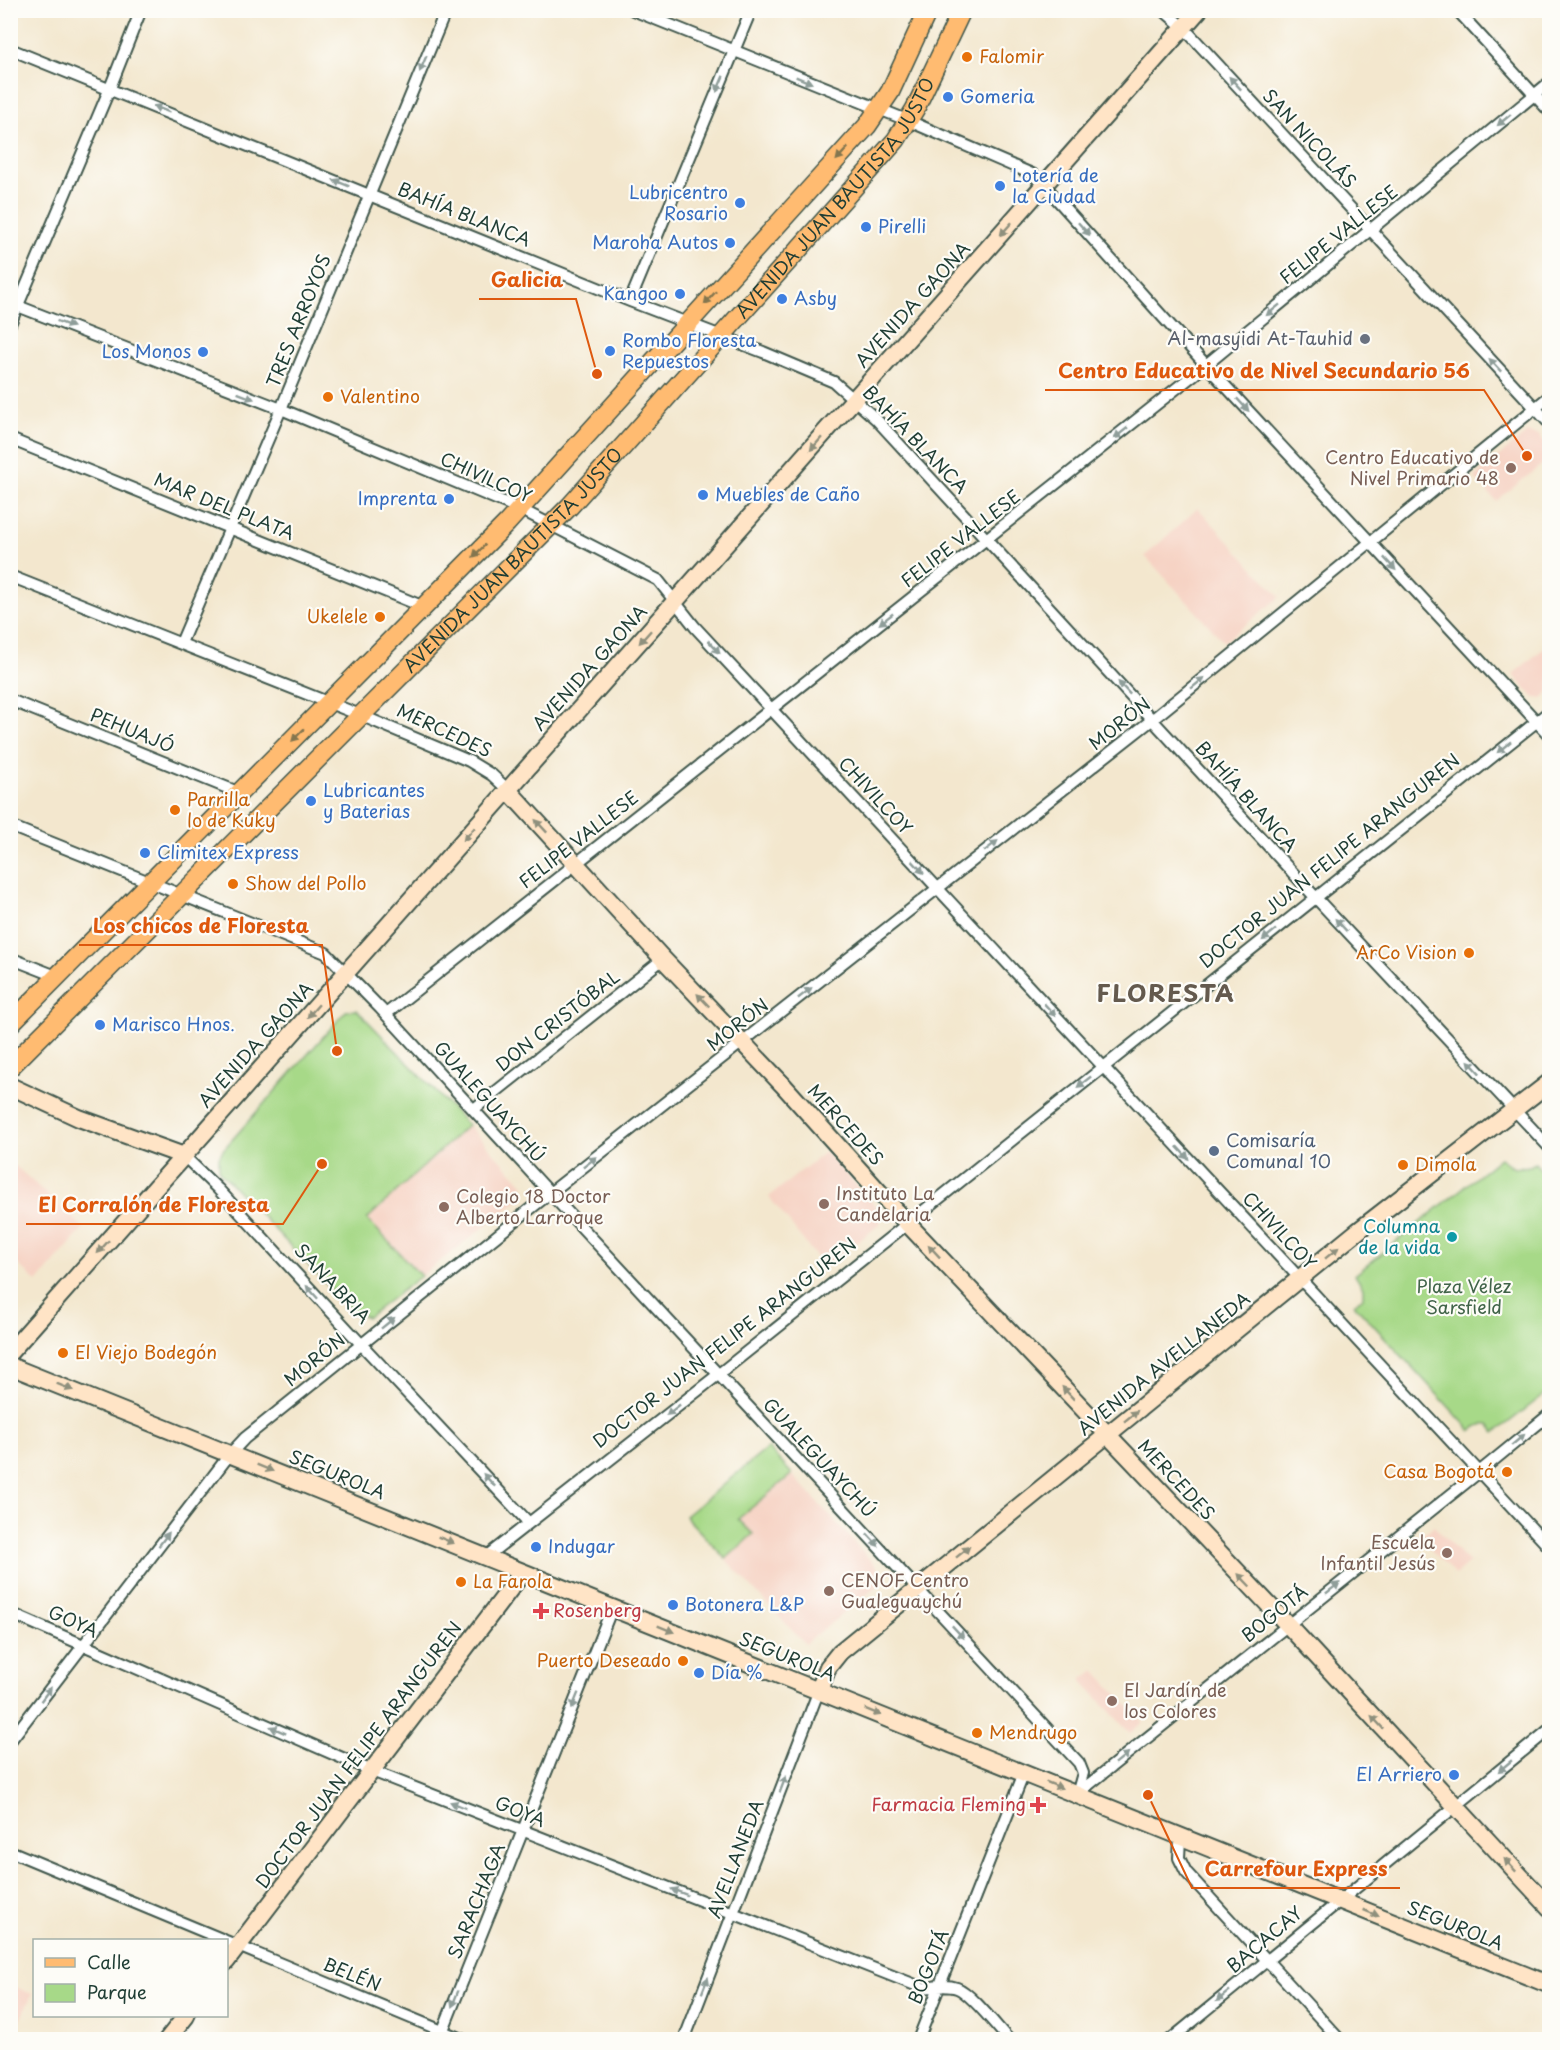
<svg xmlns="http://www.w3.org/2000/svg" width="1560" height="2050" viewBox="0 0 1560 2050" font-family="'Playpen Sans',sans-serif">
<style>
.built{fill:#f6d2c3}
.green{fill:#a7d988;stroke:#638b5e;stroke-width:1.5}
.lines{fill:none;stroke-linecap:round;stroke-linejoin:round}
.street-casing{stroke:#3f564b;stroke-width:14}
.secondary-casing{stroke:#3f564b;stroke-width:20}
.primary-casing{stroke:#3f564b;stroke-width:21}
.street{stroke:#fff;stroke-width:10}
.secondary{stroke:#ffe4c6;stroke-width:16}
.primary{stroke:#ffbb71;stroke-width:18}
.oneway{fill:#8f9e9a}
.oneway2{fill:#84764f}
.oneway3{fill:#8f907d}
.food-dot{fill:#e8710a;stroke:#fdfcf7;stroke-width:2}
.shop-dot{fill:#3f7fe0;stroke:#fdfcf7;stroke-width:2}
.worship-dot{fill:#6b7280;stroke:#fdfcf7;stroke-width:2}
.education-dot{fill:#8d6e63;stroke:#fdfcf7;stroke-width:2}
.service-dot{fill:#5c6f8a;stroke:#fdfcf7;stroke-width:2}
.culture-dot{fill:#0f9aa8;stroke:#fdfcf7;stroke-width:2}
.health-dot{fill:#e0444e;stroke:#fdfcf7;stroke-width:2}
.labels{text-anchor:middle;stroke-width:4.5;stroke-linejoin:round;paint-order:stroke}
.food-label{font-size:18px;fill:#c56008;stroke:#fdfcf7;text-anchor:start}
.shop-label{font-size:18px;fill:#366cbe;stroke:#fdfcf7;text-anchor:start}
.street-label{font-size:18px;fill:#1f3d34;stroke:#fdfcf7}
.worship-label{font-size:18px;fill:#5b616d;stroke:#fdfcf7;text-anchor:end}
.education-label{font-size:18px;fill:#785e54;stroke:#fdfcf7;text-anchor:start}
.service-label{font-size:18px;fill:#4e5e75;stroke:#fdfcf7;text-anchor:start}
.culture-label{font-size:18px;fill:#0d838f;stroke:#fdfcf7;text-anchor:end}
.park-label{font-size:18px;fill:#416449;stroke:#fdfcf7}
.health-label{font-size:18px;fill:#be3a42;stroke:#fdfcf7;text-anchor:start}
.district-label{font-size:24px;font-weight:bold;letter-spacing:1.5px;fill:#645a4e;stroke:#fdfcf7}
.leader{fill:none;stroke:#de580e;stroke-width:2}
.callout-dot{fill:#de580e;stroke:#fdfcf7;stroke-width:2}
.callout-label{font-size:20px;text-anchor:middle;font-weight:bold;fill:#de580e;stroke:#fdfcf7;stroke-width:4.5;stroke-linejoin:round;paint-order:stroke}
</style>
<rect width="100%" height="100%" fill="#fdfcf7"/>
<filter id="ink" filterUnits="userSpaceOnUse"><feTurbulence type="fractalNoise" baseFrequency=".0167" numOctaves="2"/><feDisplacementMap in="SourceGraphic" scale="12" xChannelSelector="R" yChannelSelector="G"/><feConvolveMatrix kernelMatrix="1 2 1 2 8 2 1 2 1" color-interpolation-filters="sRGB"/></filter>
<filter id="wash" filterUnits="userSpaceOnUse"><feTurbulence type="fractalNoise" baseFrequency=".008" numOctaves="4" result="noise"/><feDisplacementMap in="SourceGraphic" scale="24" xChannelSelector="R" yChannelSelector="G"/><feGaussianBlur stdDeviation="1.35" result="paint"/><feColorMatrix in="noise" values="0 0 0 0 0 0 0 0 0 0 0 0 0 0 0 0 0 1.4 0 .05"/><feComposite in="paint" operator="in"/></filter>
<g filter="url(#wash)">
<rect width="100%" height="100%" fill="#f3e7ce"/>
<path class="built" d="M1527 433 1539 435 1549 447V459L1496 501 1474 477Z
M1198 508 1280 597 1224 642 1145 556Z
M1549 644V692L1542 698H1534L1513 674Z
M468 1125 523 1184 524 1196 421 1276 367 1219Z
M825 1152 881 1212 880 1224 825 1268 769 1197Z
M10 1161 84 1228 37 1282 11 1258Z
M768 1448 884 1575 881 1583 805 1644 685 1516Z
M1434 1526 1469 1563 1455 1575 1419 1537Z
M1095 1670 1143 1722 1130 1733 1081 1680Z
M11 1985 32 1994 16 2029 11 2027Z"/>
<path class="green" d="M357 1010 468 1125 367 1219 421 1276 368 1317 355 1314 219 1171V1157L223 1150 346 1011Z
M1500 1158 1514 1168 1530 1166 1535 1163 1549 1179 1550 1390 1495 1433 1489 1425C1480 1424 1478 1426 1471 1431L1354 1304 1363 1297V1288L1355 1275Z
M768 1448 792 1474 738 1519 753 1534 726 1559 685 1516Z"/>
</g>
<g filter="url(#ink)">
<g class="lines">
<g class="street-casing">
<path id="street" d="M633 10 909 121 1032 174 1045 186 1206 365 1550 736
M1163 10 1184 28 1550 424
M1457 10 1550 112
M10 49 630 301 763 352 834 382 876 419 1316 898 1550 1148
M630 301 751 10
M10 303 281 409 520 509 658 580 695 627 1550 1548
M10 324 110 88 141 10
M10 439 424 607
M10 576 360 715 469 761 492 775 508 790
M181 643 281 409 446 10
M10 700 240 793
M10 826 326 953 380 1008 550 1193 1079 1763 1083 1773 1077 1794
M10 958 56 976
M386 1014 1206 365 1550 82
M474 1109 663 959
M184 1156 218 1189 361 1344 529 1523
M487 1556 719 1374 1550 711
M10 1613 372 1771 923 1988C933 1987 946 1984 957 1988 971 1993 997 2027 1009 2040
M10 1741 230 1454 245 1438 550 1193 1153 719 1550 396
M1077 1794 1478 1473 1550 1414
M1180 1838 1179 1858 1186 1872 1340 2040
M10 1851 224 1940
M226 1941 464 2040
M439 2040 612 1608
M684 2040 819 1690
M918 2040 1024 1773
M1170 2040 1550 1729"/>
</g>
<g class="secondary-casing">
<path id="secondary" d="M508 790 663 959 783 1085 907 1223 1287 1624 1550 1908
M10 1086 79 1118 184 1156
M10 1352 1199 10
M10 1366C524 1572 1036 1779 1550 1985
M819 1690 828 1667 840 1652 1358 1231 1550 1082
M226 1962 523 1572
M167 2040 186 2016"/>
</g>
<g class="primary-casing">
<g id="primary">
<path d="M10 1024 507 523 867 126 890 92 928 10"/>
<path id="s1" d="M10 1067 570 506 896 140 915 109 962 10"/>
</g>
</g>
<use href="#street" class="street"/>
<use href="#secondary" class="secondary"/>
<use href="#primary" class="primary"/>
</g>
<defs><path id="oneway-solid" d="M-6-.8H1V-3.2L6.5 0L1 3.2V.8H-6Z" transform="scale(1.5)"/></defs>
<g class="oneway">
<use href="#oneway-solid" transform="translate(423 64) rotate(113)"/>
<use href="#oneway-solid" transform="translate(804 80) rotate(22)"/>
<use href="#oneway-solid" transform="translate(1235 83) rotate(-133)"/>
<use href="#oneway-solid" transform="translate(720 84) rotate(113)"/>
<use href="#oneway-solid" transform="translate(161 109) rotate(-158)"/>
<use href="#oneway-solid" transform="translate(1504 120) rotate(140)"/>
<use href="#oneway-solid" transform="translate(341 183) rotate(-158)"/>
<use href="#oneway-solid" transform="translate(1084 229) rotate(48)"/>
<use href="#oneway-solid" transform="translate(1273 310) rotate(141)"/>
<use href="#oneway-solid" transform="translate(65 324) rotate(21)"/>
<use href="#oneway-solid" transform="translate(1495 365) rotate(-133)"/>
<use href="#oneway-solid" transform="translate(246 396) rotate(21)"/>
<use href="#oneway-solid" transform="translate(1243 405) rotate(47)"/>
<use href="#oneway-solid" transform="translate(1121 433) rotate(141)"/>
<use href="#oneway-solid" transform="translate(1390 564) rotate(47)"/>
<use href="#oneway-solid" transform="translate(886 619) rotate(142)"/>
<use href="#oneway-solid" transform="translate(714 647) rotate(47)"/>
<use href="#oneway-solid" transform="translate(1198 683) rotate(-39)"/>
<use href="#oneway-solid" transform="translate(1124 688) rotate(-133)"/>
<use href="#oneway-solid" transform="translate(1504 747) rotate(141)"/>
<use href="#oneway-solid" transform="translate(991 846) rotate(-38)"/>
<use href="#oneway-solid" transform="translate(918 867) rotate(47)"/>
<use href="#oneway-solid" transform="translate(1341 925) rotate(-133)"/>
<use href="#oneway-solid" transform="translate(1269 935) rotate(141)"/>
<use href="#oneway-solid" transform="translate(805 993) rotate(-38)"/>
<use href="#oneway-solid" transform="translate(1050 1010) rotate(47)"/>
<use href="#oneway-solid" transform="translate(1474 1067) rotate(-133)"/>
<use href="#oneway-solid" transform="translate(1084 1082) rotate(142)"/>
<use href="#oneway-solid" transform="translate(1183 1153) rotate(47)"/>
<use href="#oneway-solid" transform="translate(590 1162) rotate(-38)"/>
<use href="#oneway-solid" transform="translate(312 1292) rotate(-132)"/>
<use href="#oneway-solid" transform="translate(388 1323) rotate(-39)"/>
<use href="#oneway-solid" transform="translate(673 1410) rotate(142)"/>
<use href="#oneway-solid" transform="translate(1518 1440) rotate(-40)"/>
<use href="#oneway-solid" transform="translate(489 1480) rotate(-133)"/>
<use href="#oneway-solid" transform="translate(164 1539) rotate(-53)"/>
<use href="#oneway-solid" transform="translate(873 1540) rotate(47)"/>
<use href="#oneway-solid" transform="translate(1333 1588) rotate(-38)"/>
<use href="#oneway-solid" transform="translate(958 1632) rotate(47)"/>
<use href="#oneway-solid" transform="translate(46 1694) rotate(-53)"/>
<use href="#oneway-solid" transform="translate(575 1701) rotate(112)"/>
<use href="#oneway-solid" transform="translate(278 1730) rotate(-156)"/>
<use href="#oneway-solid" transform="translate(1122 1758) rotate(-39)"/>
<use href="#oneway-solid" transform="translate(1505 1766) rotate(140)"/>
<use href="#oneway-solid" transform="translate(783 1784) rotate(-69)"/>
<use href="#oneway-solid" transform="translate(458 1805) rotate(-158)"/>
<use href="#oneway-solid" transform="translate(679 1892) rotate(-159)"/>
<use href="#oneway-solid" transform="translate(705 1985) rotate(-69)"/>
<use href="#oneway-solid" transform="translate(1223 1996) rotate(141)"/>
<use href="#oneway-solid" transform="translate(455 1999) rotate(112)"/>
</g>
<g class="oneway2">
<use href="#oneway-solid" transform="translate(842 154) rotate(133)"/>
<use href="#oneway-solid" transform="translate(710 298) rotate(132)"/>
<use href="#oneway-solid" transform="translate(479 551) rotate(135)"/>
<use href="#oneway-solid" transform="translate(298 735) rotate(135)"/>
</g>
<g class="oneway3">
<use href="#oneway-solid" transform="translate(1006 229) rotate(132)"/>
<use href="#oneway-solid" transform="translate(816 444) rotate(131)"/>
<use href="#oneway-solid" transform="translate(645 637) rotate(132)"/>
<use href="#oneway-solid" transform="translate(541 826) rotate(-133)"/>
<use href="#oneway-solid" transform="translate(469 834) rotate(131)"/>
<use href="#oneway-solid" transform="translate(703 1000) rotate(-134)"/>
<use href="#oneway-solid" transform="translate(313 1011) rotate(131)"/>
<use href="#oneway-solid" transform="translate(103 1247) rotate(132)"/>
<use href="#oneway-solid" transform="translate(934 1251) rotate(-133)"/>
<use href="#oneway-solid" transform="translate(1332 1253) rotate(-39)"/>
<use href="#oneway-solid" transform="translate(65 1387) rotate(22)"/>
<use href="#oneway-solid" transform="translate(1068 1393) rotate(-133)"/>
<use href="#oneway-solid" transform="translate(1131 1416) rotate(-39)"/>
<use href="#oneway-solid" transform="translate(265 1468) rotate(22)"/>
<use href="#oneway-solid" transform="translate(446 1540) rotate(22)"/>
<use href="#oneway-solid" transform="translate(963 1552) rotate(-39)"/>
<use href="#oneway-solid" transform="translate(1244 1580) rotate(-134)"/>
<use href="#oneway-solid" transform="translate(666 1629) rotate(22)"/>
<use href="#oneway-solid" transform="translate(873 1712) rotate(22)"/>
<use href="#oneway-solid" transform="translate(1377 1722) rotate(-133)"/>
<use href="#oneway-solid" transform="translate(1054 1785) rotate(22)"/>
<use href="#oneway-solid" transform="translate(1510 1865) rotate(-133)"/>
<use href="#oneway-solid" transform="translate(1371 1913) rotate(22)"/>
</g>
</g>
<g class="food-dot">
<circle cx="967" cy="57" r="6"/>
<circle cx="328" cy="397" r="6"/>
<circle cx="380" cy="617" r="6"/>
<circle cx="175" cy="810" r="6"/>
<circle cx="233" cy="884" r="6"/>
<circle cx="1469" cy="953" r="6"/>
<circle cx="1403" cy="1165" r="6"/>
<circle cx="63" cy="1353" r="6"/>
<circle cx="1507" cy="1472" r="6"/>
<circle cx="461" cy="1582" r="6"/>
<circle cx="683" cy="1661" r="6"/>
<circle cx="977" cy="1733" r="6"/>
</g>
<g class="shop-dot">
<circle cx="948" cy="97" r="6"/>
<circle cx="1000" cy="186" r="6"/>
<circle cx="740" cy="203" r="6"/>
<circle cx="866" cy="227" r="6"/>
<circle cx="730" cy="243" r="6"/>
<circle cx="680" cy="294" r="6"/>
<circle cx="782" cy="299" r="6"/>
<circle cx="610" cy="351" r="6"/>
<circle cx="203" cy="352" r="6"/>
<circle cx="703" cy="495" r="6"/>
<circle cx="449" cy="499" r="6"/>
<circle cx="311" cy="801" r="6"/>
<circle cx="145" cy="853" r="6"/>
<circle cx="100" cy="1025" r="6"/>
<circle cx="536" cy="1547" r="6"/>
<circle cx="673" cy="1605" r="6"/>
<circle cx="699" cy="1673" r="6"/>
<circle cx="1454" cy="1775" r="6"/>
</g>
<circle class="worship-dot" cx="1365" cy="339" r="6"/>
<g class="education-dot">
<circle cx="1511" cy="468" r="6"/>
<circle cx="824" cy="1204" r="6"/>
<circle cx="444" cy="1207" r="6"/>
<circle cx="1447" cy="1553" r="6"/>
<circle cx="829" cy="1591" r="6"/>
<circle cx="1112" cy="1701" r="6"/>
</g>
<circle class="service-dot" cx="1214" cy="1151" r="6"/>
<circle class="culture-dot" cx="1452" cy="1237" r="6"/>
<g class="health-dot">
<path d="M538 1602h6v6h6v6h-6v6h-6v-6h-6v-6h6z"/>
<path d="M1035 1796h6v6h6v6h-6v6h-6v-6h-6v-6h6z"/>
</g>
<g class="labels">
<g class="food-label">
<text x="979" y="63">Falomir</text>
<text x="340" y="403">Valentino</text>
<text x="368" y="623" text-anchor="end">Ukelele</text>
<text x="187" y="806">Parrilla<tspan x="187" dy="21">lo de Kuky</tspan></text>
<text x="245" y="890">Show del Pollo</text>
<text x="1457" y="959" text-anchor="end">ArCo Vision</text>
<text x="1415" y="1171">Dimola</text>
<text x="75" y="1359">El Viejo Bodegón</text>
<text x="1495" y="1478" text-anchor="end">Casa Bogotá</text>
<text x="473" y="1588">La Farola</text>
<text x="671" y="1667" text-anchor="end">Puerto Deseado</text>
<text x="989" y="1739">Mendrugo</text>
</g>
<g class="shop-label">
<text x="960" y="103">Gomeria</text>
<text x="1012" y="182">Lotería de<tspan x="1012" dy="21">la Ciudad</tspan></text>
<text x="728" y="199" text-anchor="end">Lubricentro<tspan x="728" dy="21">Rosario</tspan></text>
<text x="878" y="233">Pirelli</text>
<text x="718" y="249" text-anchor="end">Maroha Autos</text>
<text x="668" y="300" text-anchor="end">Kangoo</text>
<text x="794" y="305">Asby</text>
<text x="622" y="347">Rombo Floresta<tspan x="622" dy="21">Repuestos</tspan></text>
<text x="191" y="358" text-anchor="end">Los Monos</text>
<text x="715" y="501">Muebles de Caño</text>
<text x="437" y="505" text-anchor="end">Imprenta</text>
<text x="323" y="797">Lubricantes<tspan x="323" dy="21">y Baterias</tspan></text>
<text x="157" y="859">Climitex Express</text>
<text x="112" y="1031">Marisco Hnos.</text>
<text x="548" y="1553">Indugar</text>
<text x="685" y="1611">Botonera L&amp;P</text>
<text x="711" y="1679">Día %</text>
<text x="1442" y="1781" text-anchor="end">El Arriero</text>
</g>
<g class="street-label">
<text transform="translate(1309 139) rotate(47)" y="6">SAN NICOLÁS</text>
<text dy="6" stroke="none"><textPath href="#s1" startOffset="1200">AVENIDA JUAN BAUTISTA JUSTO</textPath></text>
<text transform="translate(464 215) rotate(22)" y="6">BAHÍA BLANCA</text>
<text transform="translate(1339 235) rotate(-39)" y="6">FELIPE VALLESE</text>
<text transform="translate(913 305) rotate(-48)" y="6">AVENIDA GAONA</text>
<text transform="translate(299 321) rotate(-68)" y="6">TRES ARROYOS</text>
<text transform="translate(915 440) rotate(46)" y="6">BAHÍA BLANCA</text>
<text transform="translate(486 478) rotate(24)" y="6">CHIVILCOY</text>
<text transform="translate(224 507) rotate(22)" y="6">MAR DEL PLATA</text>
<text transform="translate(961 539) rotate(-38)" y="6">FELIPE VALLESE</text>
<text dy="6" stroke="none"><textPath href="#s1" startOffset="714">AVENIDA JUAN BAUTISTA JUSTO</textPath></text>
<text transform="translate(590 668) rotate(-48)" y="6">AVENIDA GAONA</text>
<text transform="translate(1120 724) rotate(-38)" y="6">MORÓN</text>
<text transform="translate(132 731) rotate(22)" y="6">PEHUAJÓ</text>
<text transform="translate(444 731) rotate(25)" y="6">MERCEDES</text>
<text transform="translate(875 796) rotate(47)" y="6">CHIVILCOY</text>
<text transform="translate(1246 797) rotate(48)" y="6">BAHÍA BLANCA</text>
<text transform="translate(579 840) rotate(-38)" y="6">FELIPE VALLESE</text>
<text transform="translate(1330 861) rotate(-39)" y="6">DOCTOR JUAN FELIPE ARANGUREN</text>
<text transform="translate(558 1021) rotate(-38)" y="6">DON CRISTÓBAL</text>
<text transform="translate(738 1025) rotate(-38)" y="6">MORÓN</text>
<text transform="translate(256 1045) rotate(-48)" y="6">AVENIDA GAONA</text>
<text transform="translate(489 1102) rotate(48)" y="6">GUALEGUAYCHÚ</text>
<text transform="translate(845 1125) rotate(48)" y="6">MERCEDES</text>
<text transform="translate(1279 1231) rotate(47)" y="6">CHIVILCOY</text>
<text transform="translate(332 1284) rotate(47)" y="6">SANABRIA</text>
<text transform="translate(725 1343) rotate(-38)" y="6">DOCTOR JUAN FELIPE ARANGUREN</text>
<text transform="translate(315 1360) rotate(-39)" y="6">MORÓN</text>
<text transform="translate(1164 1364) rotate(-39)" y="6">AVENIDA AVELLANEDA</text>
<text transform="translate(819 1458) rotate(47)" y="6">GUALEGUAYCHÚ</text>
<text transform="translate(337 1475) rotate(22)" y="6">SEGUROLA</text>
<text transform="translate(1176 1480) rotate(47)" y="6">MERCEDES</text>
<text transform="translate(1275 1614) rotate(-39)" y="6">BOGOTÁ</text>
<text transform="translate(73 1622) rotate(24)" y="6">GOYA</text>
<text transform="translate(787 1657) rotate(22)" y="6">SEGUROLA</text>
<text transform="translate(359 1755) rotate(-53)" y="6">DOCTOR JUAN FELIPE ARANGUREN</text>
<text transform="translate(520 1812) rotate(22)" y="6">GOYA</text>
<text transform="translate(736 1859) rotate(-69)" y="6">AVELLANEDA</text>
<text transform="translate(477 1901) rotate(-68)" y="6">SARACHAGA</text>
<text transform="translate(1455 1926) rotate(22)" y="6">SEGUROLA</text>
<text transform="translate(1265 1940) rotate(-40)" y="6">BACACAY</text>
<text transform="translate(929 1967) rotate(-68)" y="6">BOGOTÁ</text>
<text transform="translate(352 1975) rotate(22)" y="6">BELÉN</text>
</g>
<g class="worship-label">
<text x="1353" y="345">Al-masyidi At-Tauhid</text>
</g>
<g class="education-label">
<text x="1499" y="464" text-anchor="end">Centro Educativo de<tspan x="1499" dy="21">Nivel Primario 48</tspan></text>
<text x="836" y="1200">Instituto La<tspan x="836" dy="21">Candelaria</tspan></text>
<text x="456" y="1203">Colegio 18 Doctor<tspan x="456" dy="21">Alberto Larroque</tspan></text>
<text x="1435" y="1549" text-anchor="end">Escuela<tspan x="1435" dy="21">Infantil Jesús</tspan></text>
<text x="841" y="1587">CENOF Centro<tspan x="841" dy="21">Gualeguaychú</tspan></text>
<text x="1124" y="1697">El Jardín de<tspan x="1124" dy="21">los Colores</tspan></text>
</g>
<g class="service-label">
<text x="1226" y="1147">Comisaría<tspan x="1226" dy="21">Comunal 10</tspan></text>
</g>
<g class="culture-label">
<text x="1440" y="1233">Columna<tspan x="1440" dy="21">de la vida</tspan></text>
</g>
<g class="park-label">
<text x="1464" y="1293">Plaza Vélez<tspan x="1464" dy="21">Sarsfield</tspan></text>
</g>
<g class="health-label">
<text x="553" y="1617">Rosenberg</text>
<text x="1026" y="1811" text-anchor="end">Farmacia Fleming</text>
</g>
<g class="district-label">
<text x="1166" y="1002">FLORESTA</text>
</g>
</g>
<path class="leader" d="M597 374L576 299H479M1527 456L1484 390H1045M337 1051L322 945H79M322 1164L283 1224H26M1148 1795L1192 1888H1400"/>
<g class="callout-dot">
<circle cx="597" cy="374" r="6"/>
<circle cx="1527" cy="456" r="6"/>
<circle cx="337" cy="1051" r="6"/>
<circle cx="322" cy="1164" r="6"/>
<circle cx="1148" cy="1795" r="6"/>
</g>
<g class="callout-label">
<text x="527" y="287">Galicia</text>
<text x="1264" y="378">Centro Educativo de Nivel Secundario 56</text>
<text x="201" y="933">Los chicos de Floresta</text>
<text x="154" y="1212">El Corralón de Floresta</text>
<text x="1296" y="1876">Carrefour Express</text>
</g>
<rect width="1560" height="2050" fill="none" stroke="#fdfcf7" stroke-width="36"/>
<rect x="33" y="1939" width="195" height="78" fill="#fdfcf7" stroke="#a4b0a9" stroke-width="1.5"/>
<rect x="45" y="1958" width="30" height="9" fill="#ffbb71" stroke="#a4b0a9" stroke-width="1.5"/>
<text x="87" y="1969" font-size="18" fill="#1f3d34">Calle</text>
<rect x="45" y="1984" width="30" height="18" fill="#a7d988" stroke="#a4b0a9" stroke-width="1.5"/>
<text x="87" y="1999" font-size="18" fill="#1f3d34">Parque</text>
</svg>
